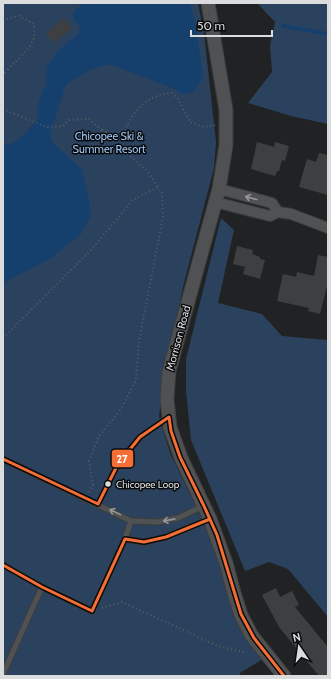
<svg xmlns="http://www.w3.org/2000/svg" width="331" height="679" viewBox="0 0 331 679" font-family="Cabin,sans-serif">
<style>
.green{fill:#2b425e}
.water{fill:#153f6c}
.lines{fill:none;stroke-linecap:round;stroke-linejoin:round}
.stream{stroke:#153f6c;stroke-width:3.5}
.building{fill:#3e3f40}
.service-casing{stroke:#3d3d3e;stroke-width:7}
.minor-casing{stroke:#3d3d3e;stroke-width:12}
.tertiary-casing{stroke:#3d3d3e;stroke-width:15}
.path{stroke:#5c5d5e;stroke-width:2;stroke-dasharray:1 3;stroke-linecap:butt}
.service{stroke:#505152;stroke-width:5}
.minor{stroke:#505152;stroke-width:10}
.tertiary{stroke:#505152;stroke-width:13}
.bus-1-casing{stroke:#0a0b0c;stroke-width:6}
.bus-1{stroke:#f46e35;stroke-width:3}
.oneway{stroke:#969698}
.bus-dot{fill:#dbdcdd;stroke:#0a0b0c;stroke-width:1.5}
.labels{text-anchor:middle;stroke-width:3;stroke-linejoin:round;paint-order:stroke}
.bus-label{font-size:10px;fill:#dbdcdd;stroke:#0a0b0c;text-anchor:start}
.park-label{font-size:11px;fill:#9ec4f1;stroke:#0a0b0c}
.street-label{font-size:11px;fill:#dbdcdd;stroke:#0a0b0c}
.line-badge{stroke:#0a0b0c;stroke-width:1.5}
.badge-label{font-size:11px;text-anchor:middle;font-weight:bold;fill:#fff}
</style>
<rect width="100%" height="100%" fill="#212223"/>
<path class="green" d="M3 3H198L204 33 216 142 214 168 183 287 163 386 159 416 170 453 207 530 223 571 236 619 243 634 263 659 240 673 239 676H3Z
M257 3H328V124L291 116 248 103 272 72 270 46 275 22Z
M221 218 234 230 218 303 262 314 282 336 328 340V617L288 569 269 562 245 571 191 440 186 391V359Z"/>
<path class="water" d="M86 3H190L195 21 203 78 193 92 183 94 170 87 109 64 89 70 66 84 50 134 52 142 82 169 88 195 91 215 81 234 51 258 3 283V145C18 146 30 128 39 118L37 107 46 84 47 66 57 52 79 33 80 26 74 20 73 14 77 8Z"/>
<g class="lines">
<path class="stream" d="M283 26 328 34"/>
</g>
<path class="building" d="M64 18 72 28 54 43 46 33Z
M257 142 274 147 275 142 289 146 285 161 282 160 279 171H277L275 176 251 169Z
M319 153 328 155V195L299 187 307 159 316 162Z
M237 246 253 250 252 254 260 257V259L265 260 260 279 243 274 245 267 233 264Z
M318 255 328 257V282L320 314 308 311 309 308 277 301 283 274 296 277 297 272 314 276Z
M276 588 280 597 292 591 299 605 295 607 328 647V676H319L279 627 262 595Z"/>
<g class="lines">
<g class="service-casing">
<path id="service" d="M3 459 131 521 158 522 178 518 203 506
M98 504 118 464 140 437 167 418
M125 539 144 542 166 537 209 519
M3 565 42 587 92 611 125 539 131 521
M3 674 42 587"/>
</g>
<g class="minor-casing">
<path id="minor" d="M219 189 272 203 278 212
M215 202 270 216 278 212 291 214 328 228"/>
</g>
<g class="tertiary-casing">
<path id="tertiary" d="M208 3 226 110V145L219 189 169 371 167 399 170 427 181 458 210 519 226 563 234 593 241 615 252 636 284 676"/>
</g>
<path class="path" d="M3 20 19 16 34 24C34 29 35 36 33 40 29 52 11 64 3 75
M3 109 46 127 63 126 69 120 89 119 148 172 162 193 163 217 139 341 136 380 121 409 99 436 89 461 93 485 89 492
M102 130 114 135 124 131C136 109 144 96 172 93L178 99 190 122 204 127 215 125
M3 338 90 251 119 217 131 201 158 187
M102 608 122 602 218 646 247 653"/>
<use href="#service" class="service"/>
<use href="#minor" class="minor"/>
<use href="#tertiary" class="tertiary"/>
<g class="bus-1-casing">
<path id="bus-1" d="M3 459 98 504 118 464 140 437 169 417 171 431 180 457 204 506 217 535 241 614 254 638 284 676
M3 565 42 587 92 611 125 539 144 542 166 537 210 519"/>
</g>
<use href="#bus-1" class="bus-1"/>
</g>
<defs><path id="oneway-shaft" d="M-6 0H5M1.5-3L5.5 0L1.5 3" fill="none" stroke-width="1.6" stroke-linecap="round" stroke-linejoin="round"/></defs>
<g class="oneway">
<use href="#oneway-shaft" transform="translate(251 198) rotate(-165)"/>
<use href="#oneway-shaft" transform="translate(115 512) rotate(-154)"/>
<use href="#oneway-shaft" transform="translate(169 520) rotate(170)"/>
</g>
<circle class="bus-dot" cx="108" cy="484" r="3.5"/>
<g class="labels">
<g class="bus-label">
<text x="116" y="488">Chicopee Loop</text>
</g>
<g class="park-label">
<text x="109" y="140">Chicopee Ski &amp;<tspan x="109" dy="13">Summer Resort</tspan></text>
</g>
<g class="street-label">
<text transform="translate(178 338) rotate(-75)" y="4">Morrison Road</text>
</g>
</g>
<rect class="line-badge" x="111" y="449" width="23" height="19" rx="4" fill="#f46e35"/>
<g class="badge-label">
<text x="122" y="463">27</text>
</g>
<rect width="331" height="679" fill="none" stroke="#dbdcdd" stroke-width="8"/>
<g transform="translate(299 647) rotate(347)" stroke="#0a0b0c" stroke-width="3" paint-order="stroke">
<path d="M0-3L7 15L0 10L-7 15Z" fill="#dbdcdd"/>
<text y="-6" font-size="11" font-weight="bold" text-anchor="middle" fill="#dbdcdd">N</text>
</g>
<path d="M191 30v6h81v-6" fill="none" stroke="#dbdcdd" stroke-width="2"/>
<text x="197" y="30" font-size="12" fill="#dbdcdd" stroke="#0a0b0c" stroke-width="3" paint-order="stroke">50 m</text>
</svg>
